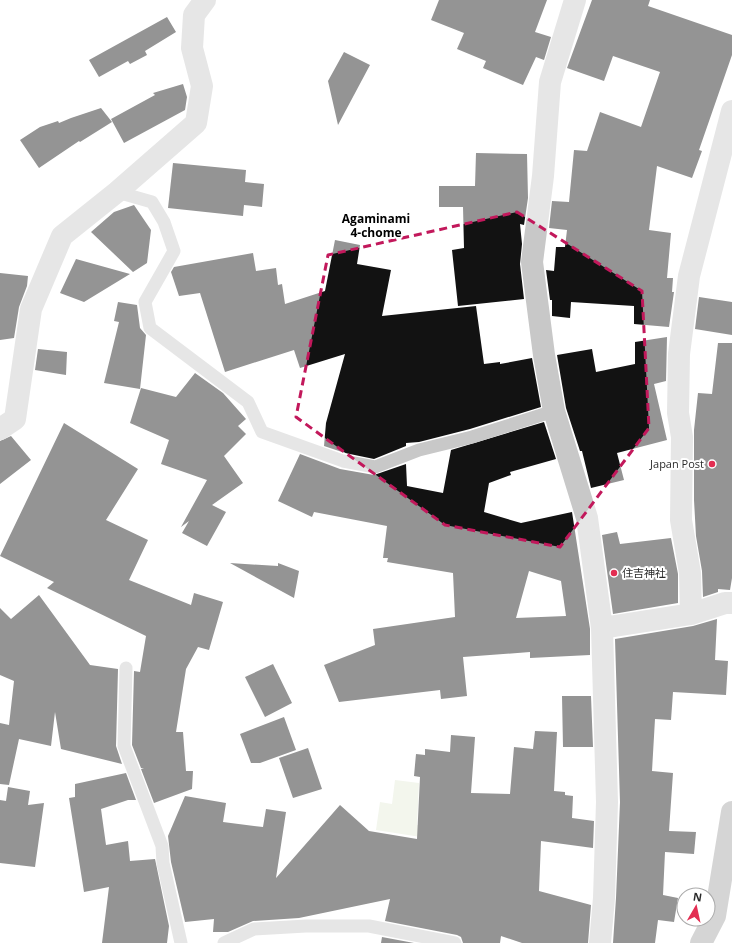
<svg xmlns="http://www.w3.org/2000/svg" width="732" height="943" viewBox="0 0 732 943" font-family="'Open Sans','Noto Sans JP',sans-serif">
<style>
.green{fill:#e4ead8}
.building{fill:#121212;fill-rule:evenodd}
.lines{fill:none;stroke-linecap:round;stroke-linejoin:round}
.lane{stroke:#c8c8c8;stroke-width:13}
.street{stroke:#c8c8c8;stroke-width:22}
.primary{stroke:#a3a3a3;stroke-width:22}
.marked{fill:none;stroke:#c2185b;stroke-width:3;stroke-dasharray:8 5;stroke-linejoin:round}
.poi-dot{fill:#e32d52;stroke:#fff;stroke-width:1.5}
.labels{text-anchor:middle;stroke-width:4;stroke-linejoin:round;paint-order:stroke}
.poi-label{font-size:11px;fill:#2b2b2b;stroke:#fff;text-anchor:end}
.neighbourhood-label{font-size:12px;font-weight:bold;fill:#000;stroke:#fff}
</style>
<rect width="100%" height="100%" fill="#fff"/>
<path class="green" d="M395 780 419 783 417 825 429 826 427 838 376 830 380 802 392 804Z"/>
<path class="building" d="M439 0H547L535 32 551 37 544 60 536 57 523 85 483 68 486 61 457 49 464 33 431 20Z
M592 0H650L648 6 732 35V55L699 150 702 151 692 178 657 166 649 230 671 233 667 278H673L672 292H674L669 327 634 324V306L571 302 570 318 552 316V300H550L546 270 554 271 556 247H565L567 230 549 228 552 201 569 202 574 150 587 151 600 112 641 127 660 72 613 56 604 81 567 68Z
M167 17 176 32 145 51 147 55 130 64 128 61 99 77 89 60Z
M344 52 370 65 338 125 328 81Z
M183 84 187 97 185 110 124 143 111 119 155 95 153 93Z
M101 108 112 122 80 142 79 141 39 168 20 140 40 127 58 121 59 123 71 118Z
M476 153 527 154 528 198 524 225 520 224 522 244 520 264 524 299 458 306 452 250 464 248 463 207H439V186H475Z
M173 163 246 170 245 182 264 184 262 207 244 205 243 216 168 208Z
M134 205 151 230 147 263 133 272 91 232 114 212Z
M335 240 360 245 357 264 391 270 382 316 476 306 484 364 500 362V364L532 358 541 407 470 429 419 442 406 443V446L374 459 345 453 324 446 326 423 345 354 300 368 294 350 225 372 200 293 179 296 171 272 174 267 253 253 256 271 276 268 278 285 282 284 285 304 325 291Z
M76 259 130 274 84 302 60 293Z
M0 273 28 276 27 286 19 307 14 338 0 340Z
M699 297 732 302V335L695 329Z
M118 302 137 305 140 328 146 335 140 389 104 383 119 322 114 321Z
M667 337 666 381 654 384 667 440 617 453 624 480 591 488 582 451H580L566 408 557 355 592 349 596 372 635 364V342Z
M718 343H732V578L730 590 718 589V592L703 597 702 571 696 536 694 500V430L698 393 712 394Z
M38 349 67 352 66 375 35 370Z
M195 373 223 393 246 419 238 426 246 434 224 456 243 483 212 505 226 512 207 546 182 533 189 521 181 527 207 480 161 464 169 440 130 423 141 388 176 397Z
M544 422 556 459 510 472 511 475 489 483 484 512 521 523 572 512 590 629V655L530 658V652L463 657 467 696 441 699 440 690 339 702 324 665 375 645 373 629 455 617 453 573 387 562 388 558H383L387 526 314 512 312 517 278 501 300 454 340 469 374 475 406 464 407 486 443 493 451 450ZM529 571 561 581 566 616 516 618Z
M64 423 138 469 106 520 148 540 129 580 191 605 194 593 223 602 209 650 198 647 186 669 176 732H183L186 771H193L192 789 154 803 141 769H144L141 768 132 745 134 671 140 672 146 636 47 588 54 582 0 556Z
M11 436 31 460 0 484V441Z
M617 532 620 544 671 538 678 574V603L613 614 602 535Z
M230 563 278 566V563L299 571 294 598Z
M39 595 90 665 118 669 116 746 122 764 61 749 55 712 51 746 19 739 9 785 0 784V723L9 725 14 681 0 675V608L11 619Z
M717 619 715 660 728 661 726 695 673 692 671 720 655 719 652 771 673 773 669 831 696 832 694 854 665 852 663 895 678 898 674 922 658 920 655 943H613L616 898 620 802 615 639 693 626Z
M273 664 292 703 265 717 245 677Z
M562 696H591L593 747H563Z
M284 717 296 750 260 763H251L240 734Z
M535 731 557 732 554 791 565 792V795L573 796 572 818 594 821 593 848 541 841 539 891 591 905 588 943H522L501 936 500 943H463L461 937 457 935 385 921 390 899 299 918 253 921 228 932H213L214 919 185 922 171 862 168 836 185 796 226 803 223 822 263 827 266 809 286 812 276 878 340 805 369 831 417 839 420 777 414 776 416 754 425 755V749L450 752 451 735 475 737 471 793 510 794 514 747 533 749Z
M308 748 322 789 293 798 279 758Z
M126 773 136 800H128L101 809 106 845 128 841 130 861 155 859 169 926 167 943H102L109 887 84 892 69 798 75 797V784Z
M8 787 30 791 28 805 44 803 35 867 0 863V800L6 801Z
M382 937 414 943H381Z"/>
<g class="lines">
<path class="lane" d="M117 192 152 202 164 222 174 251 145 302 150 328 248 402 262 432 343 461 375 467 419 450 472 437 554 411
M126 668 124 746 162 846 163 863 181 943
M224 943 254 929 306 926H369L455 943"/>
<path class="street" d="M575 0 550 82 543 176 532 262 544 355 554 411 587 518 602 628 607 802 604 898 600 943
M0 429 15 419 31 309 62 236 117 192 196 123 202 86 192 48 194 15 205 0
M691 614 690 573 681 520 682 437 678 413 679 354 689 276 732 111
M602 628 691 614 725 603H732"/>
<path class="primary" d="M701 943 715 916 732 812"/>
</g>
<path d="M0 0H732V943H0ZM517 212 642 291 649 428 560 547 445 525 296 417 328 255Z" fill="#fff" fill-opacity=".55" fill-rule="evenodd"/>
<path class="marked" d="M517 212 642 291 649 428 560 547 445 525 296 417 328 255Z"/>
<g class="poi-dot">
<circle cx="712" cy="464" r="4"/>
<circle cx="614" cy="573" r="4"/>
</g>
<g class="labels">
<g class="poi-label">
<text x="704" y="468">Japan Post</text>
<text x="622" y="577" text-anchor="start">住吉神社</text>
</g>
<g class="neighbourhood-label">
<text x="376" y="223">Agaminami<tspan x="376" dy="14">4-chome</tspan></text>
</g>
</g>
<g transform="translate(696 907) rotate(9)"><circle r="19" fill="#ffffff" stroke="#aaaaaa"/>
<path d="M0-3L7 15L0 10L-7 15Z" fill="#e32d52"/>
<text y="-6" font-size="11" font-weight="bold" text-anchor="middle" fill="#2b2b2b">N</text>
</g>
</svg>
